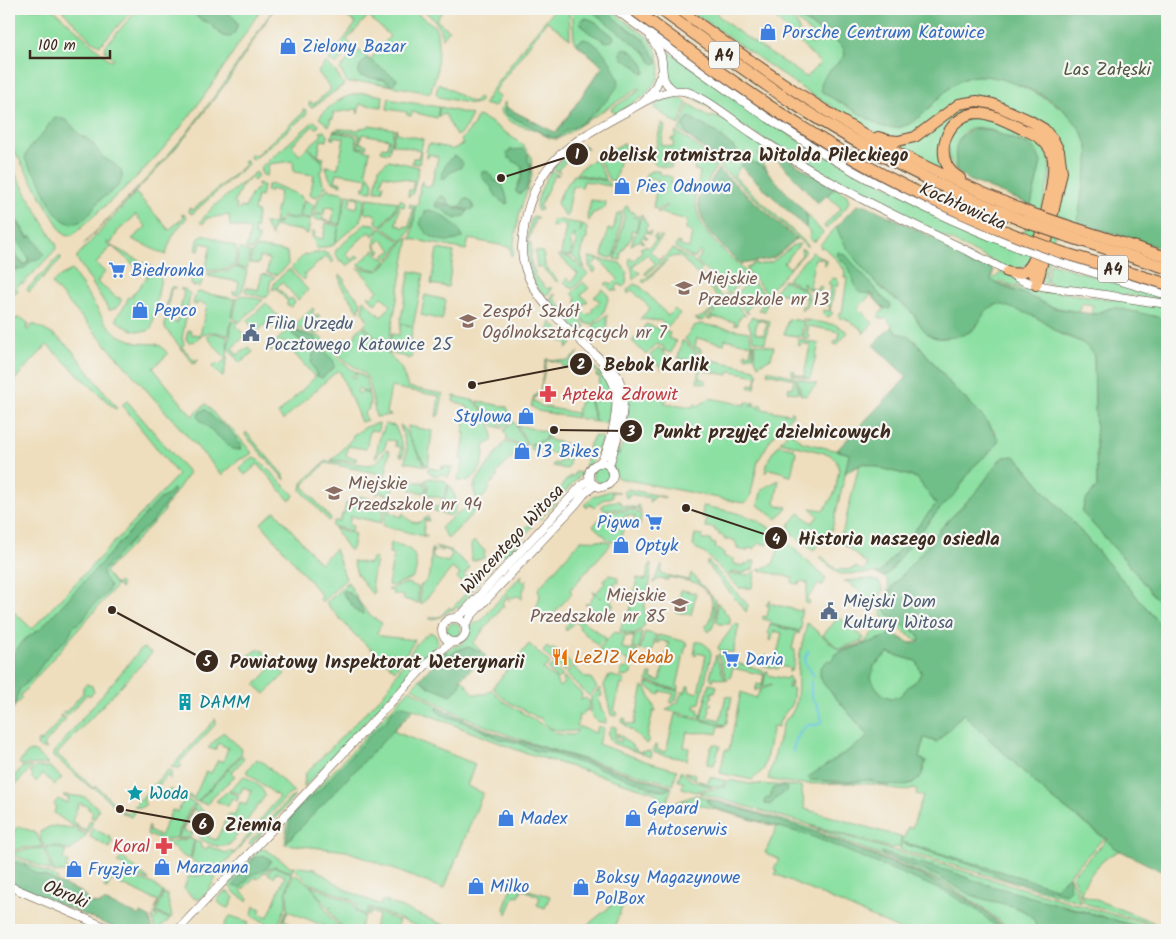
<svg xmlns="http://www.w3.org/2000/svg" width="1176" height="939" viewBox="0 0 1176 939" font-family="Kalam,sans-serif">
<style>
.green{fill:#8be0a2;stroke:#638560;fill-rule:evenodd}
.forest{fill:#70be88;stroke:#567453;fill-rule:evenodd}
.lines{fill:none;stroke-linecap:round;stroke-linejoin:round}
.stream{stroke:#6bc4e9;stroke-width:2}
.minor-casing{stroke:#564536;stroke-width:9}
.major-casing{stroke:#564536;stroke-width:12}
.highway-casing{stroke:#564536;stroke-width:13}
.minor{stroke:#fff;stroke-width:8}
.major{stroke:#f7be88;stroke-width:10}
.highway{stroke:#f7be88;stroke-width:11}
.minor-bridge-casing{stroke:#564536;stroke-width:9;stroke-linecap:butt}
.major-bridge-casing{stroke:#564536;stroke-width:12;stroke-linecap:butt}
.highway-bridge-casing{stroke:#564536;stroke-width:13;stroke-linecap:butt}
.minor-bridge{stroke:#fff;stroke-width:8}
.major-bridge{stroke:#f7be88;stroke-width:10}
.highway-bridge{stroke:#f7be88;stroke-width:11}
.labels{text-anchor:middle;stroke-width:4.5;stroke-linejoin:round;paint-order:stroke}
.shield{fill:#f6f6f2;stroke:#73675e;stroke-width:1}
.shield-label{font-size:16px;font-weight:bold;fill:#3b2a1e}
.shop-label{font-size:18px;fill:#366cbe;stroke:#f6f6f2;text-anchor:start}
.park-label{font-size:18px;fill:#4f583f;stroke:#f6f6f2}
.street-label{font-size:18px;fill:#3b2a1e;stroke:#f6f6f2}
.education-label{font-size:18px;fill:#785e54;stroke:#f6f6f2;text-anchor:start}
.service-label{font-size:18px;fill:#4e5e75;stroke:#f6f6f2;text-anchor:start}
.health-label{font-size:18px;fill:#be3a42;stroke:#f6f6f2;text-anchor:start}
.food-label{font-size:18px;fill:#c56008;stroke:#f6f6f2;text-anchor:start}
.culture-label{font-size:18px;fill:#0d838f;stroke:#f6f6f2;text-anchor:start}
.leader{fill:none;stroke:#3b2a1e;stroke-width:2}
.callout-dot{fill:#3b2a1e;stroke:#f6f6f2;stroke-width:2}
.mark-label{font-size:15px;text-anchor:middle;font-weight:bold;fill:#fff}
.callout-label{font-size:19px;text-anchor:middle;font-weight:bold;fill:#3b2a1e;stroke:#f6f6f2;stroke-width:4.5;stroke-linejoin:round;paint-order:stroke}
</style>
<rect width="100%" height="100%" fill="#f6f6f2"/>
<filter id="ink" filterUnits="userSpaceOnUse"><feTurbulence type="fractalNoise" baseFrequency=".02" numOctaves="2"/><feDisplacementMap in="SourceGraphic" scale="10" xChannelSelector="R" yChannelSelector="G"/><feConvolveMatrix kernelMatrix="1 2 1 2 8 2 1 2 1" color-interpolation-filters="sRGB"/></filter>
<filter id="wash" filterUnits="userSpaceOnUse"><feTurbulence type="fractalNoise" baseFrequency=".0096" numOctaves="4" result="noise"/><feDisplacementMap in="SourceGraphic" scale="20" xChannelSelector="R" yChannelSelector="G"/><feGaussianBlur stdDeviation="1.12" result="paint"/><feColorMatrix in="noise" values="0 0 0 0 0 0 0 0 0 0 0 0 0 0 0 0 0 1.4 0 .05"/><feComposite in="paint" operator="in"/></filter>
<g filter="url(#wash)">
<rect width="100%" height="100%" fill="#eedebd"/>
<path class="green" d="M18 9H53L111 61 114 59 105 51V46L138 9H261C230 57 200 107 162 150 135 181 103 207 73 235L67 236 62 232 9 142V18Z
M61 9H134L100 45C86 39 72 19 61 9Z
M273 9H274L227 82 186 136 153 174 82 246 152 173 186 134 225 82Z
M335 9H411L433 25 437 31 438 45 437 72 430 93 371 82 347 83 340 69 357 49 370 60 390 36 368 16 347 40 353 46 336 65 329 60 356 23Z
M421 9H438L442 12 436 20 449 30 442 39C440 24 433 17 421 9Z
M555 9H569L570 39 547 21 493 93 500 97 494 107 484 104 490 93 524 46Z
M572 9H609L649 38 657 52 660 69 658 79 645 96 615 114 611 109 640 90 639 88 558 139C546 140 540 130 529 128 518 125 506 122 500 111L505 102V107L556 133 603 66 574 42Z
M688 9H714C717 22 791 66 806 77L820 63 766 9H781L797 24 800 34 812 44 817 42 818 39 784 9H786L840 44 844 49 845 55C836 70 822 71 822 92L881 126C921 138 934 89 966 78 984 72 1003 79 1018 85 1050 99 1084 116 1089 154L1078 223 1059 215 1045 275 1047 284 1041 282 1054 136 981 99 902 138 876 133 806 91Z
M661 46 803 144 1020 251 1041 162C1038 157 1034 149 1030 146 1023 141 1012 139 1004 136 998 133 990 129 983 128 955 123 954 153 957 172 949 160 945 151 951 137 955 129 960 122 969 118 988 112 1046 138 1049 159 1051 173 1046 190 1043 204 1038 224 1034 244 1029 264L1013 271 867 199 675 87 667 81Z
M326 62 336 72 344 85 311 108 309 105V103L311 102 314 104 331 89 318 72Z
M439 83 473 103 478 97 481 99 478 103 472 104 439 97 436 93Z
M367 93 383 96 382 107 360 104 358 114 357 109 333 113V119H330V125L329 126 319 118C331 103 347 93 367 93Z
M675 96 687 102 679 125 654 108 658 102Z
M389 97 394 100 439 107 437 118 412 112 411 116 407 115V112L387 109Z
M689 104 711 118 712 116 731 122 781 155 776 160 763 149 758 153 762 158 761 162 768 171 762 166 744 161 734 176 809 246H806L716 163 709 154 723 164 737 150 715 132 689 117 683 126 689 137 679 130Z
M983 105 1032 125 1054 151 989 112 948 127 949 174 890 145 962 107Z
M440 107 472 115C468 122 464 133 456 136L445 114 438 116Z
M303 109 306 110 307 114 254 159H251L250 156 252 154 255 156 303 113Z
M478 116 489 121 523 145 531 156 532 176 520 211 513 248 514 254 511 256 510 247 469 239 466 250 411 239 415 215V206L418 205 419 192 421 191 419 190 421 182H423L422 185 431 187 438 157 429 154 428 158 426 157 428 154 426 153 428 145 430 144 449 148 451 150 463 144 461 140 473 126Z
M314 121 319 125 318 127 316 128 313 126 292 145 299 155 307 148 323 162V170L320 172 324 187 327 185 317 197 310 195 314 175 294 172 293 161 269 164 267 175 265 176 262 174 260 168Z
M661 123 665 126 661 145 673 147 674 141 671 140 672 138H675L676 131 703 151 716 166 701 194 696 196 683 186 688 182V185L698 187 700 171 694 170 696 161 665 153 663 162 672 164 671 168 659 166 653 162Z
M369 125 394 129 389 153 381 151 382 147 387 148 389 139 362 134 360 143 367 145 366 148 358 147 359 134 333 131 338 129 359 130 360 128 368 127Z
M396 129 397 130V133L423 139 419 164 412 163 413 158H418L420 150 392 144Z
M324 131 328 135 327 141 321 140 318 156 324 158 323 161 308 147 322 135 320 132Z
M333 132 356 136 357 148 370 151 366 171 373 183 372 191 363 190V187H366L368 178 337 173 335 181 341 183V185C329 182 329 178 326 166L338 168 344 138 335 136 334 139H331Z
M624 143 630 154 621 152 615 181 609 180 598 157Z
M581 144 587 147 589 149 585 147 570 157 558 170 560 173 553 168 569 153Z
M596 158 606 180 576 174 580 169Z
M246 160 248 164 192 214 189 212V208L193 210 245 165 243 162Z
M389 160 419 167 413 193 410 196H408L409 190H412L414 181 383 175 381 184 384 185 382 191H375L379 168Z
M9 163 57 246 56 249 23 284 21 283 16 287 18 290 9 300V267C20 273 25 268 32 260L38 259 32 236 29 238 9 209Z
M552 171 559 175 554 176 539 207 542 208 541 210 538 211 536 206C539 194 544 180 552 171Z
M652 171H659V174L672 177 671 185 680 187 678 191 682 187 695 197C698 238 724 247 748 275L729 294 697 261 702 252H699L694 259 675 247 678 242 680 243V246L689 248 692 232 686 230 687 220 657 212 668 206 667 205 658 209 653 208 658 180 649 178 648 181 645 180 646 174Z
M256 172 258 175 254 181 251 178 242 185 234 203 237 205 236 209 239 210 241 207 245 208 252 193 259 187 257 184 260 183 263 186 261 197 257 196 254 211 258 212 256 220 257 228H254L255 236H258L259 238 254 248 251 250 245 248 248 243 250 229 230 226 229 215 207 218 203 224 200 222 213 207Z
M574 175 607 181 610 186 584 181 582 187 573 186 567 217 564 215 557 203 563 190Z
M273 184 301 196 302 199 299 217 292 218 284 216 277 223 274 222 280 192 271 189 270 192 266 191 268 185Z
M329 187V190L345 193 340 224 314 219 315 214 323 216V220L332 222 334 208 325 207 324 214 315 212 318 199Z
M835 188 847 195 849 201 845 209 826 229 824 226 841 208 827 195Z
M136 193 169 230 183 218 182 214 185 215 187 218C176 229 169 240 166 255L132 239 146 227 135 214V216L118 231 111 244 107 242V244L154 268 152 270 146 271V267L138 264 136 267 113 247 109 248 96 264 105 272 97 282 117 298 119 297 121 299C121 305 115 310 109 310L77 259V256Z
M347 194 352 195 349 206 357 208 359 198 353 197V195L365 198 361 221 335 243Z
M367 198 398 202 393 212 382 225H379L376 222 377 218 374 214 370 213 366 214 364 212Z
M401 199 405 203 404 207 400 206 396 224 404 228 405 226 409 227 413 209 409 207 410 204 414 205C415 221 413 229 402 241L382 227 394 213Z
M304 200 314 205 311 219 300 216Z
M591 200 606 202 605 208 592 214 589 221 587 217Z
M626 206 629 207 628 210 636 214 633 217 634 218 638 215V224L635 232 633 230H631L632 237 621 253V260L614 259 617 253 624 217 623 211Z
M621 212V217L615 255 611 258 602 256 608 229 613 230 617 214Z
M806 213 823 233 814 242 809 238 810 232 806 228Z
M641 214 648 226 645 229 648 233 651 231 650 235 646 232 644 235 647 238 646 239 643 236 641 239 644 242 642 243 640 240 631 245 638 228Z
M533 216 537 217 538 219H535L528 242 531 243V263L535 273 534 275 547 289 551 287V291L546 295C526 287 523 233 533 216Z
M284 218C293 220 301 218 310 220L308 234 304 233 303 231 273 226 271 235 274 237 271 236 264 223 278 224Z
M553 219 582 224 580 232 583 225 587 228V239L584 241 581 257 585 269 572 256 577 242 574 239 575 234 570 240 572 247 570 256 561 254 566 226 557 224 556 227 551 226Z
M326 223 339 226 334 245 317 249 312 236V232H315L314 237 323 239Z
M366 223C372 225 375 222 378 228L373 236 370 232 366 234 346 253 352 260 357 255 359 257 347 266 343 261H340L335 253 337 249Z
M839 224C834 239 872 280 884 291 892 298 904 304 911 312 919 321 923 335 937 338 942 339 948 337 952 336 959 335 965 335 971 331 982 324 981 308 996 304 1006 302 1030 313 1039 319 1046 323 1053 330 1060 334 1073 340 1089 341 1094 356L1097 487 1085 501 1082 512 1126 561 1153 595 1167 609V632L1065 513 1046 493 1021 462 1014 456 1000 459 998 462 978 490 942 527 904 575 896 581 891 590 887 602 886 610 888 614 899 623 917 633 920 638 919 642 881 615C881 603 896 586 884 577L890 572 904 552 937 512 956 493 972 468 994 448 996 433 971 404 954 388 919 345 909 336 898 333 891 327 892 325 885 318 883 320 878 316 884 309 871 295 858 308 873 323 863 334V330L843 317 841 319 839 317V313H842L847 278 844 277 845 275 844 268 841 267 837 260 823 247 821 248 820 245Z
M380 228 401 242 389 259 384 256 392 250 382 239 375 245 381 251 379 253C372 245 375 236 380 228Z
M9 229 28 257 27 264H25C12 258 9 242 9 229Z
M202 235H206L236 247 237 254 234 266 228 269 205 271 211 245 201 243 199 251H196L198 240Z
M657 235 656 239 658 240 660 236 663 237 650 251 659 260 663 256 660 262 646 275 645 273 655 263 647 254 633 266 640 273 633 280C633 277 633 273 632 270 631 265 628 264 630 258L634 261 642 251 640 248 646 246 648 248 656 240 653 237Z
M409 237 387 351 364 325 368 321 362 311 364 300 381 317 391 305 382 297 375 304 368 296 369 295 371 297 378 291 358 268 378 271 393 257 403 241Z
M800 244 784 263 790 268 802 255 801 249 805 250V253L767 293 747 271V267L756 263V265L772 262 794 245Z
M257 247 287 252 288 265 277 275 267 273 269 259 260 257 259 264 250 263 252 253Z
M240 248 250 253 247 269 236 266Z
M437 249 454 252 448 287 431 284Z
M673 249 699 265 702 269 699 272 708 281 712 279 716 284 713 287 723 297 726 294 728 297 703 320 700 321 695 319C704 318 717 307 718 297L682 258 678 256 671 257 644 283 642 281C649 276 657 270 662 263 665 257 668 254 673 249Z
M374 250 382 258H384L387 261 377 270 360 266 359 264Z
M535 251 543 252 545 266 559 282 558 283 541 267 537 268Z
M323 252 328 254 334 261 332 263 326 256 304 275 306 278 303 280 291 268 304 255Z
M812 252 826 260V265L824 264V259L815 258 809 288 818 290 819 286 822 287 820 291 807 289 803 282 804 289 795 284V282L794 283 787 280Z
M558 255 571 258 588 274 573 289 564 282 567 278 571 282 578 274Z
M59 257H61V259L29 292 27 289Z
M589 257 620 263 627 272 626 284 623 287 619 284 616 288 618 291 611 290 605 284 608 282 612 285 618 279 599 259 592 265 596 270 594 273 589 266Z
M1050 263 1167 298V301L1050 285 1047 278Z
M193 266 196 267 194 274 204 276 200 287 194 286 191 284Z
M236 267 247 271 242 291 237 295 233 294V291L237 292 239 282 208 276V273L229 271Z
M156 269 162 272 152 327 148 331C135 333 126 328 116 320 118 311 126 308 128 297L130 298 147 277 146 275H150L151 273 154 272Z
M289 269 308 290 298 300 282 282 277 287 289 300 292 298 295 302 291 307 286 304 288 302 276 288 272 290 275 282Z
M72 270 106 323 118 335 137 343 156 344 161 346 168 354 153 368 192 416 206 404 220 421 232 429 252 453 245 458 240 459 222 475 52 284 60 276Z
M410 271 424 274 413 326 400 323Z
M1001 272 1046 291 1011 285 1001 281 997 283 990 280 992 276 995 278Z
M262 274 275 277 271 280 269 289 270 292 265 298 246 292 245 291 246 287 258 290Z
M340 275 345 279 344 283 361 302 359 311 341 286Z
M749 278 766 295 765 296 762 293 746 311 749 313 748 314 730 295 732 294 735 295 747 283 746 281Z
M833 278 837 279 839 283 838 286H835L830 311 833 313 830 316 826 317 823 314V310L829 311 830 306 827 305 831 285 828 283Z
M784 280 806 291 811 302 801 311 802 306H805L807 297 776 293 774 302 767 301 765 311 758 310Z
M583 282 589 288 581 295 588 301 576 310V298L572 293Z
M1001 283 1010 287 1044 293 1048 291 1167 306V319L1110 308 1100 312 1091 314 1093 305 1081 303 1079 312 1048 306 1027 295 998 284Z
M634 284 641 287 668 316 675 309 680 314 667 327 661 321 640 319 650 308 632 290 628 294 627 290Z
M172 286 176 288 171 289 166 320 177 323 179 317 186 318 182 338 184 344 182 347 195 361 197 359 199 360 194 364 165 328V313L170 289Z
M180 289H185L190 294 186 317 179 316 184 292Z
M603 289 609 297 603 314 593 324H587L580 316 584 312 587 315 593 311 591 309 598 304 600 301 594 297Z
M199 292 235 299 229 334 227 335C211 330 206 331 194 342L192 341 189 343 186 339 188 330 191 331V334L200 335 207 305 197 302V305L193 304 196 293Z
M554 294 556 295 554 298 572 319 576 315 585 326 581 334 551 303V298Z
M243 295 263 300 240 322 233 318 237 298Z
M425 295 446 300 442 320 421 315Z
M730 298 746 316 743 315 737 321 739 323 738 324 734 325 735 322 712 317 711 320 707 319Z
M266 303 285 324 277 331 269 321 257 332 247 321Z
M313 308 314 310 312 313 315 317 318 314 320 316 313 322 321 331 317 334 293 326Z
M607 315V328L598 337 593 331 594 325Z
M752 317 770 321 769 327H766L767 322 757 320 755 333 764 335 765 328 768 329 765 343 754 340 748 322Z
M18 318 23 319 29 324 26 329 28 330 32 325H36L57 337 71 349 117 408 115 409 47 345 9 386V326L13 320Z
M804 318 801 337 784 334 788 319 803 321Z
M806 320 836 325 848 332 837 345 834 344 835 340 838 341 840 332 809 326 807 334 809 335V339L803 338Z
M232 321 239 323 236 326 245 336 232 348 237 355 249 347 253 352 240 363 228 348Z
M551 322 572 344 566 349 568 345 553 336 551 339 549 338V328Z
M401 324 413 327 410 343 413 347 411 358 407 359V357L388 353 392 334 399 335Z
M646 324 670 333 668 338 676 341 671 353 663 350 664 347 657 344 646 355 632 341 642 332Z
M701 324 749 332 753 344V356L745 357V353L750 354 752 345 725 339 724 344 697 338 695 347 701 349V353L696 351 685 339 694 326Z
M363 326 401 368 408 387 443 394 439 415 436 417 439 396 391 387 386 413 391 415 376 417 369 380C362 369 347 364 338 354L356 335V332Z
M290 328 320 337 343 363 356 372 352 377 355 378 357 372 363 376 362 377H365L368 385 366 386 369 393 362 391 359 388 357 390 359 394 362 392 369 394 371 405H369V409L364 413 367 420 361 422 340 372 337 371 283 420 278 414 315 377 283 341 271 351 268 349Z
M215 333 228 337 227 360 223 377 221 376 212 367 217 363 219 365 226 359 206 336Z
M798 339 819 344 810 379 792 374V370L795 371V374L804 376 810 345 801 343 800 346 798 345Z
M682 341H684L697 354 696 359 693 361 678 358Z
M754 343 774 347 771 358 758 365 755 358Z
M659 347 671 361 662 369 650 355Z
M579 352 565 368 562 367V363L547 360 540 392 533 400 541 406 576 413 577 418 538 411 531 406 534 396 540 391 546 359 568 361Z
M583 355C606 379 618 389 606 423L596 422 590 399 595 400 600 377 596 376 597 372 585 361 580 367 578 366 577 363 578 361 580 362 582 360 581 358Z
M703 358 755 369 758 374 755 388H749L750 384 755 385 757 376 730 371 728 375 701 370 700 379 706 380V384L697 382 700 361Z
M768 370 795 377 799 393 788 392 789 387 792 388 794 379 767 373Z
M797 378 817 384 806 396 801 395Z
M631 394H633V398H635L636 394 667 399 664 403 694 407 695 403 698 406 710 398 745 405 746 402 755 403 748 407 755 405 759 409 758 404 762 405V409L789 414 792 411 793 414 771 439 758 461 750 498 747 502 743 503 618 478C610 468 614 459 618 447L619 455 623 441 629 408 626 416V399Z
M454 396 475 401C483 413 496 426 492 441L484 446C485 462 478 483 459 481L458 479 464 461 461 460 465 433H463L468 407 453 401Z
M581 397 589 399 595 422 590 421 589 418 587 420 579 418 577 412Z
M127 401 189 473 164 509V512L105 572 116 585 119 582 121 584V589L117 585 20 696 22 698 9 713V607L32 629 178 475 122 405Z
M477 401 507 407 512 420 502 429 501 428 504 425 500 423 498 424 501 426 500 428 494 426Z
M513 421 526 444 525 446 506 440 507 436 504 431Z
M379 423 378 431 370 430 366 449 348 446 346 456 356 458V461L331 460C340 454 344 446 352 439L353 435 366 427Z
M385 424 395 426 404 449 403 456H400L401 447 395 446 396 441 387 440 385 447 375 458 381 432H383Z
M400 425 403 427 426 467 422 465 405 462 407 448Z
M517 425 547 432 545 439 528 445Z
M408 426 432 431 428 466 426 465 408 435Z
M550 428 549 440 568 444C570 453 571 461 567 469L553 466 554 463 559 464 560 460 565 461V456L530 449 531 445 546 440 548 429Z
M789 431 802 442 850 454 832 529 813 551 790 532 789 525 799 513 812 523 818 516 810 508 823 510 825 509 835 492 839 470 836 460 829 454 780 442Z
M246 432 284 476 285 480 245 435Z
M594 436 602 437V439L594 459 585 469 587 450Z
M505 442 525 447 518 446 517 452 496 474 498 476 488 487 490 490 479 501 476 497 473 487H476V485L474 484 476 481Z
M778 445 793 448 796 452 791 476 785 475 786 473 769 469 765 473 769 458Z
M386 450 390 451 386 466 387 467 383 485 393 487 391 496 379 492 377 495 381 474 326 463 304 484 303 486 331 519 329 521 301 490 302 483 326 461 370 465 377 462Z
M253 458 259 460 294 495 292 499 289 500 258 464 245 475 240 469 244 464Z
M863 463 917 478 936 504 880 573 839 574 821 559V556L838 571 841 569 847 570 856 567 862 571 868 565 837 538 843 531 859 465Z
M442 465 443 466V470L445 466 452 468 448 478 443 474C437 477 431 476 427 469L430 468 441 470Z
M593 475a8 8 0 1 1 16 0a8 8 0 1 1-16 0Z
M575 472 582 473 563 494 558 493 557 492 568 478 570 479V476H574Z
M402 476 412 478 416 482H423L426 487 425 493 411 490V488L396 485Z
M430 478 444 480 448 485 439 512 434 511 435 506 440 507 442 498 426 495 428 486 424 481Z
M779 480 775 502 777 506 787 507 777 519 758 505 762 489Z
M449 485C455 495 462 508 450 516L441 513Z
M627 489 665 497V498L657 496 649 502 650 498 629 494 628 498 625 497 626 494 623 492Z
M610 491 620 492H612V497L602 500 594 508 590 504 587 507 584 505 594 496Z
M555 495 561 496 539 520 537 514Z
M359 496 376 500 385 506 381 523 351 516 349 525 353 526 352 531 332 526 334 521H340L342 514H344L346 503 357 505Z
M619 501 622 505 637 508 638 505 642 512 632 508 604 510 601 507 608 502Z
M479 504 481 505 448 539 441 528 457 513Z
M703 506C734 512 757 515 781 537L777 542 769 541 768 545 759 543 754 549 748 548 747 551 737 549V545L734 540 724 539V536L719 535V532L715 531V528L705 527 707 518 702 517Z
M387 507 390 508 389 512 401 517 403 513C411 524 417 526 428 516L429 521 425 520 423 535H427V537L383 526Z
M632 510 641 514 640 525 633 524 635 516 626 515 621 538 616 543 610 541 593 526 606 512Z
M275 511 320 563 335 549 346 579 322 602 320 599 322 596 261 523Z
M530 525 533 526 505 556 502 553 527 526Z
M334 528 355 534 352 549 349 550Z
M695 534 703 535 702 540H711V543L716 544 715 548 724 553V557L734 559V564L744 566 745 563 750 564 751 561H755L753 569 743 573 731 572 727 576 708 556 693 546Z
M581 540 607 541 611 544 570 590 572 593 549 619 548 618 544 621 535 612 540 596 538 589Z
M785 540 826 579 822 586 819 584 807 599 810 602 808 604 805 603 808 583 801 581 799 584 792 583 793 578 758 570 773 564 780 545Z
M473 542H476L485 551 484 558 472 561 471 545Z
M391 543C404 546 415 548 416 563 417 569 416 573 412 578L392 586 388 585 394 554 389 553Z
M435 546 450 550 470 567 464 575 466 577 461 582 457 578 460 574 452 568 422 604H420V586C435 577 429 563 432 548L435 552 432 551 433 558 448 562 452 555 449 551 443 549 442 552 441 549 439 548 438 551Z
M372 558 376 559 372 582 374 593 372 594 357 574 353 561 370 564Z
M708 561 748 605 746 612 706 563Z
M651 564 650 582 644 608 646 615 644 626 641 630 633 634 620 631 624 616H629L637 578 646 580 648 568Z
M662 565 661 574 689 580 691 573 715 600C715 612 717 624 709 632L705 627C714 619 714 606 710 595L697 583 668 577V580L659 579 653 583Z
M756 570 752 588H739L728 577 731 574 750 575Z
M522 575 521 580 524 583 527 579C527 586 521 591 522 599L518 596 511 598 505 593Z
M609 575 617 577 619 583 615 582 613 593 616 594V596H612L611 603 614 604 613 607 610 605 612 609 602 619 585 603 588 604 594 595 593 591 601 598 596 593 605 583 603 580Z
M474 579 480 580 459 608C448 608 442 620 429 619L431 617H440L449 607 452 609 472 586 470 583Z
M872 579 879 582 883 590 876 606H872V603L848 582 844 581Z
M348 582C357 598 365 615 382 623L377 633 380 636 415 640 395 670 353 633 326 603Z
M406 583 418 587V603L403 599 404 596 393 594V591L388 590Z
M681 590 696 593 691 615 676 612Z
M504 594 510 601 507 598 502 603 505 608 503 606 473 643 482 652C465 648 465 645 450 655L445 651C452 646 463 646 468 638 470 634 470 629 471 625L481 621Z
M770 599 769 603 800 611 802 608 800 620 802 623 800 631 770 624 771 621 763 619V616L767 617 769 606 766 605Z
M717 602 730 618V624H720L717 622Z
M577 617 606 638 598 646 579 628 580 626 575 621 566 631 565 627 573 618Z
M839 617 864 638 862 641 839 649 823 635Z
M447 630a7 7 0 1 1 14 0a7 7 0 1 1-14 0Z
M807 623 839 650 864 643 877 628 880 627 891 633 886 637 836 653 823 683 867 734 866 739 809 777 810 779 835 782 869 780 884 785H905L915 782 921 777 926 761 919 758 924 738 937 742 963 714 1050 797 1104 838 1069 875 1081 902 900 850 902 839 901 838 900 847 891 848 699 793 716 788 724 787 729 780 750 784 801 786 805 809 904 838 908 827 912 828 923 796 916 794 917 791 914 789C901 794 886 786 872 784 841 781 798 788 768 779L784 721C804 708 795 678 799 658 801 646 805 635 807 623Z
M735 624 739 625 733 653 719 650 718 647Z
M770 625 800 632 799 634 796 633 792 649 795 650C794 657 795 667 790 672H789V668L779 666 778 669 762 665 763 657 765 655 768 656 767 661 775 663 782 633 774 631 771 641 769 640 770 635 768 633Z
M431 632 436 636 438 642 433 650 304 787 305 774 383 695 416 644 422 638Z
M642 632 639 649 632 648 634 637 625 636 622 648 638 651 631 674 626 677 620 676 622 668 627 669 629 660 599 653 600 647 614 632 635 636Z
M645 632 656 635 652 652 640 650Z
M658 635 683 641 688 644 685 649 677 686 679 687 678 690 647 681 649 674H652L651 679 660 681 669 643 660 640 659 643H656Z
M696 642C704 641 711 648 711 655L700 703 696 704 695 708 698 709 699 714 701 715 700 718 666 710 678 702 682 691 685 693 687 686H689V691L698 693 706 655 697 653 696 656 694 655Z
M529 644 550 663 543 669 555 679V677L548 669 551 665 563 676 558 678 556 680 559 687 563 684 564 677 582 694 581 700 586 698 589 701 588 711 585 710 583 716 579 715 577 726 596 733 598 726 604 728 598 744 648 762 677 770 673 785C584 757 490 740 412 687L420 679 429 687H460L461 678 474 694H486L491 689 503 701 558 734 573 735 578 730C565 734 545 730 540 717L538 718C523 708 503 703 493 687Z
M547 647 551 650 554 648 559 653 556 655 561 660 564 657 572 665 564 672 543 652Z
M144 648 152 653 57 754 93 788 96 786 126 814 132 809 134 813 131 817 121 812 96 789 91 788 57 759H55L53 757V753L141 649Z
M259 649 263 651 267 657 265 663 260 666 253 665 248 659 249 655Z
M888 653 916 661 921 672C919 680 915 682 909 686 905 689 904 693 901 695 888 705 875 688 871 678L874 666Z
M718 654 725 655 724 660 763 670 764 675 762 687 755 691 757 684 762 685 764 675 733 668 730 678H728L727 681Z
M716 655 725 680 714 677 713 681 710 677Z
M275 664 285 674 265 694 255 685Z
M573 666 586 678H591L597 688 589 696 566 674Z
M766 671H768V675L786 679 788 676 789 677 792 684 791 686V684L789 683 788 688H790V686L793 688C795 712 782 709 778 727L773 726 764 769 752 780 720 773 725 750H729L741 692 756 698 761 689 772 685 771 684 763 687Z
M609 675 622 679 625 681 624 685 621 684 614 711 617 712 616 716 611 715 604 685Z
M647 683 678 691 676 700 673 703 670 702 674 694 661 691 659 695 647 687Z
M86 684 92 686 94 692 90 696 87 694 66 717 62 712 67 711 83 693V687Z
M709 684 717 686 715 692H711L712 697 709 701 712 704 709 706 710 711 707 717 720 720 726 696 732 697 726 725 701 719Z
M643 687 646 688 656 711H653L647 738 649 739V742L647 744 622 722 623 718 626 719 625 723 634 725Z
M600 688 602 696 598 697 602 712H605L606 723H604L597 721 590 714 591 697Z
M410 689 457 717 494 733 672 787 667 801 663 803 656 793 517 750 414 709 393 731 475 764 467 786 483 793 444 889 347 851 285 844 288 819 307 797 312 794Z
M675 714 725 726V727L719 726 717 734C705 731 699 734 687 732L684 747 689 748 687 760 655 753 653 750 655 745 657 746V750L666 752Z
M60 715 66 719 43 746 47 749H41L37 745 38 740 41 742 61 719Z
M215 718 216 722 215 725 179 763 182 766 180 768 171 767 215 720Z
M612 726 616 727 615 740 621 742 622 740 617 737 618 733 639 752 650 751 652 753 651 757 612 743 608 734Z
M223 732 242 749 241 754 197 802 181 793 182 791 184 793 194 798 206 771 211 773 218 760 223 762 228 748 218 743 215 750 208 748Z
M713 744 720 746 714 765 707 764 711 747 712 748Z
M32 751 35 752 49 764 21 765 19 763 28 752Z
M242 755 244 759 231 773 235 776 233 778 211 798 208 804 198 802Z
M257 759 264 763 294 792 287 796 231 857 213 873 191 860 195 841 201 843 200 847 206 850 208 846 226 853 230 851 234 853 279 797 247 773V770Z
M22 767H32L9 792V783Z
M35 767H50L62 778 55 785 43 774 36 782 31 777 33 775 30 772Z
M169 769 171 772V777L170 779 167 776 143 801 146 804C142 808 139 808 134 806Z
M681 771 692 781 712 787 696 792 682 788 683 782 678 781Z
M685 772 696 774 695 780 708 783 710 777 726 781 724 785C710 789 695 781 685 772Z
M244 776C252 781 263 786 265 796L230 844C219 850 207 843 198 837L201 828 210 832 208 837 216 840 229 814 234 816 240 802 246 805 252 791 243 787 240 794 229 790Z
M170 789 195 804 190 809 176 838 161 840 148 835 147 833 149 826V831L160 836 172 810 178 812 184 798 173 793 170 799 162 797Z
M228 791 239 796 237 801 232 798 228 806 216 801Z
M66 795 85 797 99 809 94 819 91 817 93 812 88 809 89 807 79 803 72 821 77 824 76 826 86 830 90 820 93 821 88 833 71 825 54 813 56 806 54 804 58 799 67 803 69 798 63 796Z
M696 795 807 827 942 883 984 910 1008 930H901L775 874 777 871 774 869 779 859 765 853 777 827 686 801 671 806 672 804Z
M295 796 251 845 249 843 289 799Z
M196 804 204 812 191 837 177 839 191 811ZM193 809 202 814 191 834 183 830Z
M19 826 36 833 43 847 23 848 10 851C8 843 12 831 19 826Z
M55 826 73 828 87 835 70 851 57 846 45 847 41 841 40 832 49 827Z
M810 826 1154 927 1153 930H1150L1059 904 1035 930H1010L985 909 943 882Z
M93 828 111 838 112 842 110 848 90 837Z
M190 839 194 840 190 859C177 855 178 848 165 842Z
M1105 839 1120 851C1106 853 1083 880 1081 894L1153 922 1156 926 1084 903 1072 875 1104 843Z
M56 847 66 851 63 859 68 862 66 868 71 871 54 873 46 848Z
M44 848 52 872 10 853 25 850Z
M260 849 266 850 293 868 292 872 274 866 268 869 266 873 263 872 258 879 255 877 241 891 248 898 247 901 236 894 229 886 238 873Z
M9 857 15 858 55 877 58 879 56 882 50 878 36 874 31 871 11 865 9 866Z
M122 857 150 881 124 872V865L117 863Z
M292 866 315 869 348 891 380 905 383 900 456 930H427L369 907 366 915 357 911 356 904 352 900 309 883Z
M274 867 291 873 286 892V907L277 927 255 918 252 914 254 906 261 909 259 913 268 917 285 876 276 872 274 877 268 874 270 870Z
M111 871 153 884 163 892 155 910 158 901 111 880 107 889 104 888Z
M210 874 216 878 208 891 200 899H195L184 889 188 877Z
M293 874C314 882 320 902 332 919 335 923 340 926 344 930H334L288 911 284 920 289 922 286 930 279 928 288 908 287 892Z
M310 885 353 903 356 912 365 916 359 930H345L334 918 329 909 332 906 328 908Z
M517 887 550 896 545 908 537 905 540 897 522 889 519 896 515 895 507 914 504 909 511 888Z
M224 892H229L234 898 229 908 222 906 217 900Z
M164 893 167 895 172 917 170 918 156 912Z
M621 898 623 905 613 930H581Z
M370 909 399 921 395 930H373L379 915 371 912 369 916 367 915Z
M154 913 170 919 157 930H155L152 917 156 919 157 916 154 915Z
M231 916 249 922 245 930H234L229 928 228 930H222L228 918Z"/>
<path class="forest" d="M198 9H225L235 19 238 24 234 34 230 37C219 37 218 30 210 24 206 21 201 21 196 16Z
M589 9H606L620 23 645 40 657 60V62L655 64 651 62 646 53Z
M786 9H1167V250L1078 223C1079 211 1081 198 1083 186 1085 174 1090 160 1088 148 1084 132 1071 115 1058 105 1039 91 988 69 966 78 934 90 920 138 881 126L822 92C816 76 838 66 845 55L844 49 840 44Z
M587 18 594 21 613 36 614 38 612 41 606 42C595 34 588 36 580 22L583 19Z
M583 39C601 42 614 66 619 82 617 93 589 119 580 124 575 127 570 128 566 131 562 133 561 136 557 138L546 135 531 126 506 115 504 112 505 107 556 133 603 66 576 43Z
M624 48C633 50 646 63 645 73H642L635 66 623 59 620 52Z
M367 58 397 79 392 86 384 80 360 76 358 74 360 65Z
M689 117 715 132 737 150 739 159 723 164 689 137 683 126Z
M56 118C69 118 72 127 80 135 83 137 87 138 90 141 95 145 97 151 102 156 108 162 124 166 122 177 120 190 107 193 99 201 94 207 90 215 84 219 62 236 48 200 42 185 38 175 29 169 25 159 27 147 36 142 43 133 48 128 49 121 56 118Z
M976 128 989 130 1030 146 1036 150 1041 162 1031 205 971 181 957 172C954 151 953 135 976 128Z
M523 149 528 154V161L531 167 528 184 525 190 519 194 516 192V190L522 175V167L509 158 507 154 510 150Z
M781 155 835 188 818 203 777 159Z
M455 156 463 163 461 167 451 172 444 179 441 178C443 170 446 159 455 156Z
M744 161C762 162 765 169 776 181 785 192 796 202 806 213V228L741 167Z
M718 169 796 239C789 245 781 253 773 258 770 259 744 264 740 264 719 242 700 231 698 198L703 195Z
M482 171 488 172 494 180C505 183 505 193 508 202L507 204C497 200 496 196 491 187 487 181 480 179 482 171Z
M443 196 447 199 450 205 456 207 462 205 464 199H468L472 203 474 208 469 210 435 202 439 197Z
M435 204 468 211 464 216 455 219 445 211 435 206Z
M858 205H866L969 255 993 269V273L991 280 1006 288 1027 295 1054 308 1091 314H1096L1113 307 1167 319V609L1153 595 1126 561 1082 512 1085 501 1097 487 1094 356 1090 349 1081 342 1057 332 1043 321 1031 315 1000 304C983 307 984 319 973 329 966 336 951 338 941 338 924 339 920 321 911 311 903 303 892 298 884 290 871 279 838 242 837 226L854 208Z
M9 209 28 238 32 236 44 254 40 259 32 260C26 269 19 273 9 267V244L22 264H27L29 259 9 229Z
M428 210C438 210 463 228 462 238 447 245 426 240 420 223L425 212Z
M838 252 846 255 881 296 891 305 890 309 884 308 872 294 861 293 857 290 849 268 837 255Z
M891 327 898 333 909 336 921 348 954 388 984 418 999 440 994 448 972 468 956 493 937 512 904 552 890 572 884 577 876 574 880 573 936 504 917 478 864 463 845 473 849 454 837 450 907 377 873 345Z
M294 331 316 338 317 343 301 341 292 334V332Z
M316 351C325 350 330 356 334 362V368L322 378 317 376 311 362 313 354Z
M205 409 218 422 230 430 241 445 240 450 232 449 198 418 199 413Z
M1014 456 1021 462 1046 493 1065 513 1167 632V874L1115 848 1106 839 1050 797 963 714 937 742 924 738 919 758 926 761 921 777 915 782 902 786 884 785 869 780 847 782 810 780 808 777 866 739 867 734 823 683 820 676V668L828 660 831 661 835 654 886 637 891 633 910 643 919 642 920 638 917 633 899 623 888 614 886 610 887 602 893 586 927 546 942 527 978 490 998 462 1004 457ZM888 653 916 661 921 672C919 680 915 682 909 686 905 689 904 693 901 695 888 705 875 688 871 678L874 666Z
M173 488 175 490 174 492 153 521 137 535 103 571V576L110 586 107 593 93 605 83 620 74 626 66 640 52 651 34 676 20 689 17 695 16 703 9 709V659L25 639 40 629 160 499 166 496Z
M344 590C352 593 363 605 363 614L358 613 343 594 342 591Z
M468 647 482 652 486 656 461 678 460 687 451 695 429 686 420 679 445 651 450 655 458 650Z
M400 705 414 709 287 842 291 817 307 800 318 792 375 730 386 721 392 711Z
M438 707 494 733 670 787V788L665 791 650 788 640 783 593 766 573 761 551 753 535 751 519 743 500 739 468 724 440 714 436 710Z
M777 787H786L788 790 778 797 770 805 765 804V799L770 797 773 788Z
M706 799 720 802 811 831 921 875 966 899 986 913 1005 930H1000L978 911 946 892 811 836 716 809 707 802Z
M903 842 1056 888 1068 876 1070 879 1069 883 1070 890 1065 894 1003 878 988 871 905 844Z
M881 852 955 873 981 883 1150 930H1035C1037 921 1032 917 1025 912 1009 902 991 903 974 896 961 891 949 882 937 876 919 868 901 862 883 855Z
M264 855 271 860C269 870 260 871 253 875 247 878 245 884 240 888L233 886 240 874 248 867 253 858Z
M15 862 27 866 36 874 50 878 56 882 81 892 91 903 100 904 104 901 140 916 141 913 149 917 153 930H120L9 883V866Z"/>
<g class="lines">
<path class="stream" d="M809 651 805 657V663L814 676
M793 752C793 743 800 731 807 725H817L822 721 817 704 811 698V681"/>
</g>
</g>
<g filter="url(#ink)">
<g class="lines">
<g class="minor-casing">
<path id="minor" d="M615 9C694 67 772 125 857 173 909 202 964 226 1019 248
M651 38C655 44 659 49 661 56 665 72 658 80 675 91
M645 101 655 88 662 72
M1058 262 1167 295
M589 475a12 12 0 1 1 24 0a12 12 0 1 1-24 0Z
M599 463C611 450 618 410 616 393 615 382 608 374 603 365
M609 466C617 438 631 403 617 375 588 346 533 305 524 264 520 250 523 236 525 222 537 159 575 140 626 112 643 102 663 89 683 91 702 94 735 122 752 133 775 149 800 164 824 178 872 206 923 229 972 253 983 259 995 265 1006 271 1013 275 1019 280 1027 282 1043 288 1061 289 1078 291 1108 295 1137 300 1167 304
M455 618 463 613 582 485 590 479
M442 630a12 12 0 1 1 24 0a12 12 0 1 1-24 0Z
M465 626 471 616 576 504 584 494 595 485
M9 886 112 930
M178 930 436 654 452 642"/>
</g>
<g class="major-casing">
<path id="major" d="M679 9C746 58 814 107 887 147 933 171 980 192 1028 212
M878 137 888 140 898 141 915 137 959 104 977 101 993 104 1029 120 1044 129 1054 141 1059 151 1062 172 1040 273 1036 285
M960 178C955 175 950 171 947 165 936 142 954 113 979 113 994 114 1009 123 1022 129 1035 134 1048 141 1052 155 1058 176 1041 230 1036 252 1035 260 1034 267 1033 275
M1066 225 1167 257
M1007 272C1021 276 1028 272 1034 259"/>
</g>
<g class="highway-casing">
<path id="highway" d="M633 9C690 51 747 93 808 131 875 174 947 209 1022 238
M660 9C704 41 748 73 793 103 867 151 945 190 1026 222
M1064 235 1167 268
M1060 252 1167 284"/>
</g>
<use href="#minor" class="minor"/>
<use href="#major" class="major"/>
<use href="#highway" class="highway"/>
<g class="minor-bridge-casing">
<path id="minor-bridge" d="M1019 248 1058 262"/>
</g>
<g class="major-bridge-casing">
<path id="major-bridge" d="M1028 212 1066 225"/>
</g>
<g class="highway-bridge-casing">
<path id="highway-bridge" d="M1026 222 1064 235
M1022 238 1060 252"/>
</g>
<use href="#minor-bridge" class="minor-bridge"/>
<use href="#major-bridge" class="major-bridge"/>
<use href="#highway-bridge" class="highway-bridge"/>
</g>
</g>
<defs>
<g id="shop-bare" transform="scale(1.35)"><path d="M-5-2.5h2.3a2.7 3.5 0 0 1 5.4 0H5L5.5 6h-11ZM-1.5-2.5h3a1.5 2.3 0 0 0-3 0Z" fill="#3f7fe0" stroke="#f6f6f2" stroke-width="2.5" paint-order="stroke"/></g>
<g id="supermarket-bare" transform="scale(1.35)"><path d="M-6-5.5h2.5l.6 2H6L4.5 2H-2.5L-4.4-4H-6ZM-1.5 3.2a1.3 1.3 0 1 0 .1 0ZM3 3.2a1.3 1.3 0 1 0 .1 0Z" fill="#3f7fe0" stroke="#f6f6f2" stroke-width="2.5" paint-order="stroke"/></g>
<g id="school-bare" transform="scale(1.35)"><path d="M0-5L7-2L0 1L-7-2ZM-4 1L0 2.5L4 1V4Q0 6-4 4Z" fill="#8d6e63" stroke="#f6f6f2" stroke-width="2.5" paint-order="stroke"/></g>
<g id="civic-bare" transform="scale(1.35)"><path d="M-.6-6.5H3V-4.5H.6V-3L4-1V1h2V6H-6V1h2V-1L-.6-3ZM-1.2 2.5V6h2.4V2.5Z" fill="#5c6f8a" stroke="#f6f6f2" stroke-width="2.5" paint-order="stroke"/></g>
<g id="pharmacy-bare" transform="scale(1.35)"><path d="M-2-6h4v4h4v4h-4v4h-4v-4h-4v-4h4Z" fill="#e0444e" stroke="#f6f6f2" stroke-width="2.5" paint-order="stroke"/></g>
<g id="restaurant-bare" transform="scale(1.35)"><path d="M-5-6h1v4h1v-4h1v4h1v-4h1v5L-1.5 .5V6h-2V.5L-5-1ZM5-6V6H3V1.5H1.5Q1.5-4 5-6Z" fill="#e8710a" stroke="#f6f6f2" stroke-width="2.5" paint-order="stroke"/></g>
<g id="building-bare" transform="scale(1.35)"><path d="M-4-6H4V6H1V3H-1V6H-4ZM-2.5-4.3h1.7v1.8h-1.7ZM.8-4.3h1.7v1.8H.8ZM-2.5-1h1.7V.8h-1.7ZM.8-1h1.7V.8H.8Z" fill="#0f9aa8" stroke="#f6f6f2" stroke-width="2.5" paint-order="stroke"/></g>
<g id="sight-bare" transform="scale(1.35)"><path d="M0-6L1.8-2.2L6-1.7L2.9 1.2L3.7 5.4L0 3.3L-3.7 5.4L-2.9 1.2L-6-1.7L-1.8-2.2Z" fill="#0f9aa8" stroke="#f6f6f2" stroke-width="2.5" paint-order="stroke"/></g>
</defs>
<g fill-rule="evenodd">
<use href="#shop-bare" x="768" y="32"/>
<use href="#shop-bare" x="288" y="46"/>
<use href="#shop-bare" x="622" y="186"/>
<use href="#supermarket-bare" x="117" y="270"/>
<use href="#school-bare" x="684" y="288"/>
<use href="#shop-bare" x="140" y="310"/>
<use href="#school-bare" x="468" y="321"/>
<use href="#civic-bare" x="251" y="333"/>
<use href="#pharmacy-bare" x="548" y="394"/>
<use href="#shop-bare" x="526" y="416"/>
<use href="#shop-bare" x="522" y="451"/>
<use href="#school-bare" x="334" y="493"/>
<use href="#supermarket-bare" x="654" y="522"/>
<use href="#shop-bare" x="621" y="545"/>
<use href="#school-bare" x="680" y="605"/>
<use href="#civic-bare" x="829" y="611"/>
<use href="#restaurant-bare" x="560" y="657"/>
<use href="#supermarket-bare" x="731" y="659"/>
<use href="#building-bare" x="185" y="702"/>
<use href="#sight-bare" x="135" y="793"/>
<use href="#shop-bare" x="506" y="818"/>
<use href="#shop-bare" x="633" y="818"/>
<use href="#pharmacy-bare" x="164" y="846"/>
<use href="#shop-bare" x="162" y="867"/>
<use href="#shop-bare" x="74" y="869"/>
<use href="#shop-bare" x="476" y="886"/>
<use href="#shop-bare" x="581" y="887"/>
</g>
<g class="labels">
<g class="shield">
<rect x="709" y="41.5" width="30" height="27" rx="4"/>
<rect x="1098" y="255.5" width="30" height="27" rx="4"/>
</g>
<g class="shield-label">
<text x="724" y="61">A4</text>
<text x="1113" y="275">A4</text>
</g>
<g class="shop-label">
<text x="782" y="38">Porsche Centrum Katowice</text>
<text x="302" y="52">Zielony Bazar</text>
<text x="636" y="192">Pies Odnowa</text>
<text x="131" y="276">Biedronka</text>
<text x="154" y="316">Pepco</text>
<text x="512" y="422" text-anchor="end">Stylowa</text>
<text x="536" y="457">13 Bikes</text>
<text x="640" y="528" text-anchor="end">Pigwa</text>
<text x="635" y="551">Optyk</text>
<text x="745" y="665">Daria</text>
<text x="647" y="814">Gepard<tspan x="647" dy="21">Autoserwis</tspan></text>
<text x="520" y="824">Madex</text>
<text x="176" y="873">Marzanna</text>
<text x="88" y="875">Fryzjer</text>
<text x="595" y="883">Boksy Magazynowe<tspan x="595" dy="21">PolBox</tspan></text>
<text x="490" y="892">Milko</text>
</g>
<g class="park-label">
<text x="1107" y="75">Las Załęski</text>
</g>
<g class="street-label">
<text transform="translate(963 206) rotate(24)" y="6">Kochłowicka</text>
<text transform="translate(512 539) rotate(-47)" y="6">Wincentego Witosa</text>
<text transform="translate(66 894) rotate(23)" y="6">Obroki</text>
</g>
<g class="education-label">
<text x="698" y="284">Miejskie<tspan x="698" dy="21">Przedszkole nr 13</tspan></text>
<text x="482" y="317">Zespół Szkół<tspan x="482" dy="21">Ogólnokształcących nr 7</tspan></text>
<text x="348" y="489">Miejskie<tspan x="348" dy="21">Przedszkole nr 94</tspan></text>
<text x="666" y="601" text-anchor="end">Miejskie<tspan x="666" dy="21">Przedszkole nr 85</tspan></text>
</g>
<g class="service-label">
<text x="265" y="329">Filia Urzędu<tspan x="265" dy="21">Pocztowego Katowice 25</tspan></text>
<text x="843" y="607">Miejski Dom<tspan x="843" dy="21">Kultury Witosa</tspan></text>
</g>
<g class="health-label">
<text x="562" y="400">Apteka Zdrowit</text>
<text x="150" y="852" text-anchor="end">Koral</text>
</g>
<g class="food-label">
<text x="574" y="663">LeZIZ Kebab</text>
</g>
<g class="culture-label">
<text x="199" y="708">DAMM</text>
<text x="149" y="799">Woda</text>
</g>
</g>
<path class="leader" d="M501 178L577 154M472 385L581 364M554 430L631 431M686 508L776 538M112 610L207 661M120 809L203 824"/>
<g class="callout-dot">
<circle cx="501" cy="178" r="5"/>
<circle cx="472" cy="385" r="5"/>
<circle cx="554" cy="430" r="5"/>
<circle cx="686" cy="508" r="5"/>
<circle cx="112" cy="610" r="5"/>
<circle cx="120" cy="809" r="5"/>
<circle cx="577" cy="154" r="12"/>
<circle cx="581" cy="364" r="12"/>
<circle cx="631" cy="431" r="12"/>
<circle cx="776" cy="538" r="12"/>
<circle cx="207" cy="661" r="12"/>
<circle cx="203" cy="824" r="12"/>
</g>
<g class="mark-label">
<text x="577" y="159">1</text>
<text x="581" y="369">2</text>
<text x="631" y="436">3</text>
<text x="776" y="544">4</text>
<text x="207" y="666">5</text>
<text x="203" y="829">6</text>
</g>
<g class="callout-label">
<text x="754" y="161">obelisk rotmistrza Witolda Pileckiego</text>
<text x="656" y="371">Bebok Karlik</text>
<text x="772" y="438">Punkt przyjęć dzielnicowych</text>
<text x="899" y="545">Historia naszego osiedla</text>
<text x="377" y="668">Powiatowy Inspektorat Weterynarii</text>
<text x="253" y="831">Ziemia</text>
</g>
<rect width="1176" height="939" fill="none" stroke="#f6f6f2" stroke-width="30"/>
<path d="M30 50v8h80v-8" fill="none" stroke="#3b2a1e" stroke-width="2.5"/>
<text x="38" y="50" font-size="15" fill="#3b2a1e" stroke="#f6f6f2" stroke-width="4" paint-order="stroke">100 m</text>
</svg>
